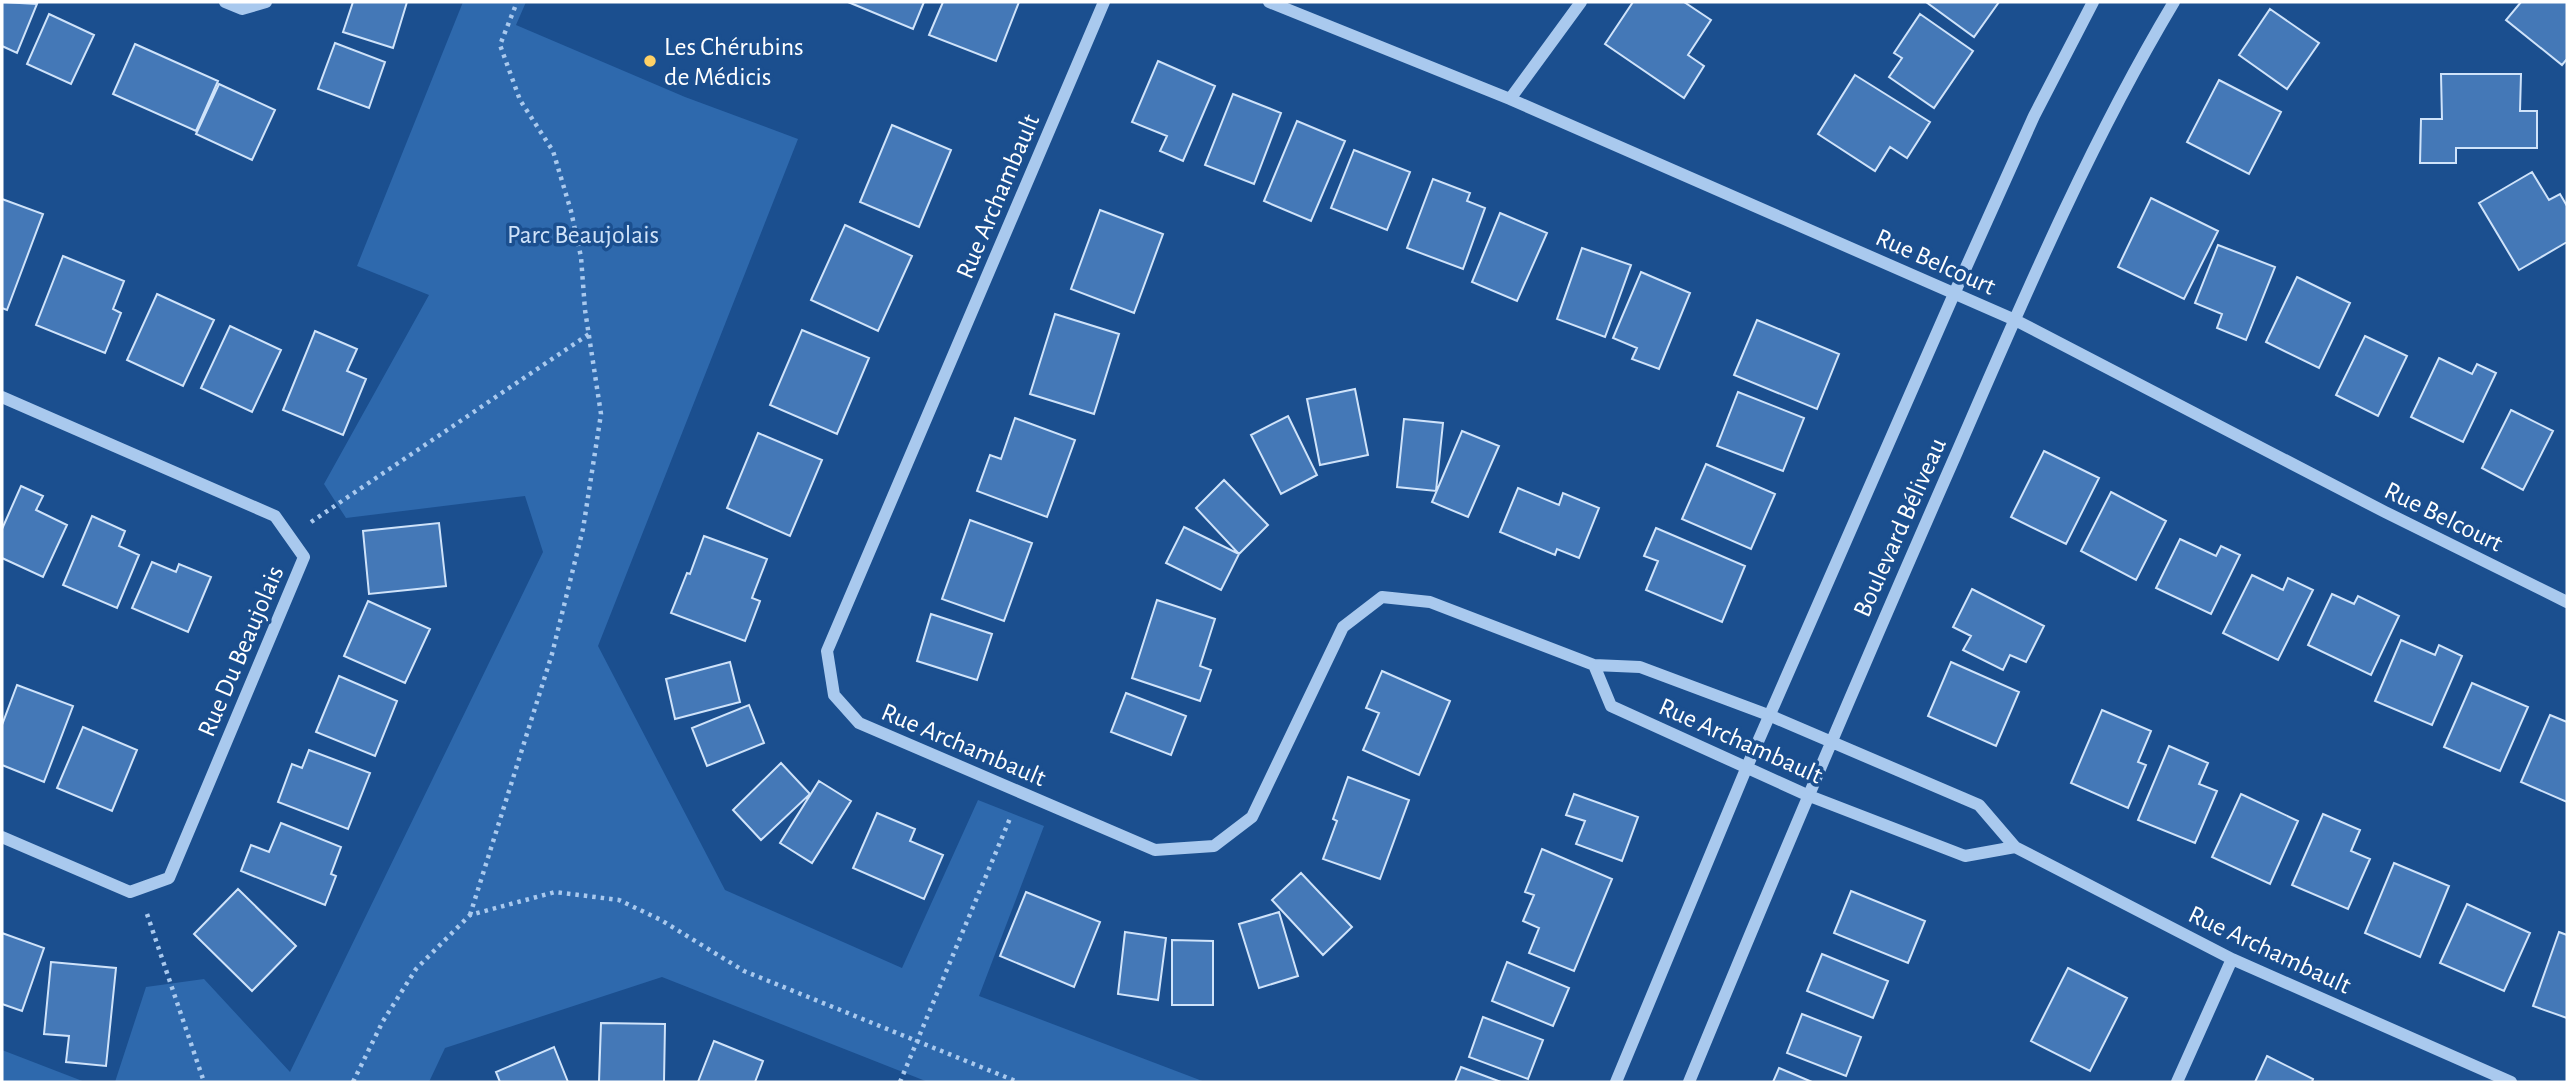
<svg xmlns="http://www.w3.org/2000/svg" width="2569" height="1084" viewBox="0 0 2569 1084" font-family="'Alegreya Sans',sans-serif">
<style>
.green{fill:#2e69ad}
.building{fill:#4478b7;stroke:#cfe3fa;stroke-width:2}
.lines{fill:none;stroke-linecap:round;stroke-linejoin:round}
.path{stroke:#a9c9ee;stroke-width:4.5;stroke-dasharray:3.5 5;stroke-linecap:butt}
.minor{stroke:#a9c9ee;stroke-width:12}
.poi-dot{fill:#ffd166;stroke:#1b4f8f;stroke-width:2.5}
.labels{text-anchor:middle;stroke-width:7;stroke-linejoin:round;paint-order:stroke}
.poi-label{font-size:26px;fill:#fff;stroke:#1b4f8f;text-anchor:start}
.street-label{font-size:26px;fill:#fff;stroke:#1b4f8f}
.park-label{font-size:26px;fill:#cfe3fa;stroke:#1b4f8f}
</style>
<rect width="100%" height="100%" fill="#1b4f8f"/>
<path class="green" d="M463 2H526L516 25 685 97 798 139 598 646 725 890 902 968 978 800 1044 826 979 996 1205 1082H928L662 977 445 1048 429 1082H115L146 987 204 979 290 1072 543 552 525 496 346 518 324 484 429 295 357 266Z
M2 1050 85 1082H2Z"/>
<path class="building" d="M2 2 37 4 17 53 2 46Z
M353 2H407L393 48 343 32Z
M848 2H924L913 29Z
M943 2H1019L996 61 929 35Z
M1633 2H1684L1711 20 1688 55 1704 66 1684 98 1605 44Z
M1926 2H1999L1974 37Z
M2521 2H2567V59L2562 65 2506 20Z
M2270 9 2319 43 2287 89 2239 55Z
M49 14 94 35 71 84 27 64Z
M1920 14 1973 51 1934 108 1889 77 1902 58 1894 53Z
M335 43 385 62 369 108 318 89Z
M135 44 218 81 196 131 113 94Z
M1158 61 1215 86 1183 161 1160 151 1167 136 1132 122Z
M2441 74H2521L2520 111H2537V148H2456V163H2420L2421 119H2442Z
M1855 75 1930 122 1907 158 1890 147 1875 171 1818 134Z
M2219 80 2281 112 2249 174 2187 142Z
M219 84 275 110 252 160 196 134Z
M1233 94 1281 113 1254 184 1205 165Z
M1297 121 1345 141 1311 221 1264 201Z
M892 125 951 150 919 227 860 202Z
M1354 150 1410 172 1387 230 1331 208Z
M2532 172 2549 200 2560 194 2567 206V242L2519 270 2479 203Z
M1433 179 1470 193 1467 201 1485 208 1463 269 1407 248Z
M2151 198 2218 231 2184 299 2118 267Z
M2 199 43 214 7 310 2 308Z
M1100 210 1163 234 1134 313 1071 289Z
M1500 213 1547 233 1517 301 1472 282Z
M845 225 912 256 878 331 811 300Z
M2218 245 2275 267 2246 340 2217 328 2222 314 2195 303Z
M1582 248 1631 265 1605 337 1557 319Z
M63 256 124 281 113 309 121 313 105 353 36 325Z
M1641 272 1690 293 1659 369 1632 359 1637 348 1613 338Z
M2297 277 2350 303 2319 368 2266 342Z
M157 294 214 320 183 386 127 360Z
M1055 314 1119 334 1094 414 1030 394Z
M1757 320 1839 354 1817 409 1734 375Z
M230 326 281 350 252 412 201 388Z
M802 330 869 358 837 434 770 405Z
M315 331 357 349 347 371 366 379 343 435 283 410Z
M2365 336 2407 356 2378 416 2336 395Z
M2439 358 2472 374 2477 364 2496 373 2463 442 2411 417Z
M1355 389 1368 455 1320 465 1307 399Z
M1738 392 1804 418 1783 471 1717 446Z
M2511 410 2553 431 2523 490 2482 468Z
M1288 416 1317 475 1281 494 1251 435Z
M1015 418 1075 440 1047 517 977 491 990 455 1001 459Z
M1404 419 1443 423 1436 491 1397 487Z
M1462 431 1499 446 1468 517 1432 502Z
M758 433 822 460 790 536 727 508Z
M2044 451 2099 478 2066 544 2011 517Z
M1706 464 1775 494 1751 549 1682 519Z
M1224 480 1268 525 1239 554 1196 508Z
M21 486 43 496 36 510 67 525 43 577 2 558V529Z
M1518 488 1559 505 1563 493 1599 508 1579 558 1557 549 1555 555 1500 532Z
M2111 492 2166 521 2136 580 2081 551Z
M92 516 125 531 119 546 139 555 117 608 63 585Z
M970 520 1032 543 1004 621 942 599Z
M439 523 446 586 369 594 363 531Z
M1184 527 1239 554 1221 590 1166 563Z
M1656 528 1745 566 1722 622 1646 590 1658 561 1644 556Z
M704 536 767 559 752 598 760 601 745 641 671 613 687 573 690 574Z
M2180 539 2216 556 2221 546 2240 555 2211 614 2156 588Z
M152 562 176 572 179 564 211 577 188 632 132 608Z
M2252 575 2283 590 2288 578 2313 590 2278 660 2223 633Z
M1972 589 2044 626 2026 662 2010 655 2003 670 1963 650 1971 636 1953 627Z
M2332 594 2354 604 2358 596 2399 616 2371 675 2308 645Z
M1157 600 1215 619 1200 666 1211 670 1200 701 1132 678Z
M368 601 430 629 405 683 344 656Z
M931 614 992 634 977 680 917 661Z
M2401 640 2435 655 2439 645 2462 656 2432 725 2375 701Z
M730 662 740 702 675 719 666 679Z
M1951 662 2019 692 1996 746 1928 716Z
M1382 671 1450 701 1419 775 1363 750 1379 713 1366 708Z
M339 676 397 701 375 756 316 732Z
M2472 683 2528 707 2500 771 2444 747Z
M17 685 73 706 44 782 2 765V725Z
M1126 693 1186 716 1171 755 1111 732Z
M749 705 764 743 707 766 692 728Z
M2102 710 2151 731 2138 762 2146 765 2128 808 2071 783Z
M2550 715 2567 722V802L2521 782Z
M83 727 137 750 112 811 57 788Z
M2169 746 2208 763 2199 784 2217 791 2195 843 2138 820Z
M309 750 370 773 348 829 278 802 292 764 302 768Z
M781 763 810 794 761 840 733 810Z
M1348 777 1409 800 1380 879 1323 859 1337 821 1333 819Z
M819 781 851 801 812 863 780 843Z
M1574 794 1638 817 1622 861 1576 844 1585 821 1566 815Z
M2241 794 2298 821 2270 884 2212 857Z
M877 813 915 829 910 841 943 855 924 899 853 868Z
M2323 814 2360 830 2351 851 2370 859 2348 909 2292 885Z
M281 823 341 847 331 874 336 876 325 905 241 871 251 845 269 852Z
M1542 849 1612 879 1574 971 1529 953 1539 928 1523 921 1534 895 1525 892Z
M2394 863 2449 886 2420 957 2365 933Z
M1301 873 1352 927 1323 955 1272 900Z
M238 889 296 946 252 991 194 934Z
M1851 891 1925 921 1908 963 1834 933Z
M1026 892 1100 922 1074 987 1000 956Z
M2467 904 2530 933 2504 991 2440 963Z
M1279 912 1298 976 1259 988 1239 924Z
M1125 932 1166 938 1158 1000 1118 994Z
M2559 932 2567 935V1018L2533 1006Z
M2 933 44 948 22 1011 2 1004Z
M1172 940 1213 941V1005H1172Z
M1822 954 1888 981 1873 1018 1807 991Z
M51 962 116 968 106 1066 66 1062 69 1036 44 1034Z
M1507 962 1569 988 1553 1026 1492 1001Z
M2068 968 2127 998 2090 1071 2031 1041Z
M1802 1014 1861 1037 1846 1076 1787 1053Z
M1483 1017 1543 1040 1528 1079 1469 1057Z
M601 1023 665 1024 664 1082H599Z
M714 1041 763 1061 755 1082H698Z
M554 1047 568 1082H500L496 1072Z
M2267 1056 2313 1079 2312 1082H2255Z
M1461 1067 1501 1082H1455Z
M1779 1068 1812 1082H1773Z"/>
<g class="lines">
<path class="path" d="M311 522 589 334
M147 914 204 1082
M470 915 552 654 583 529 601 414 585 310 581 257 571 211 553 151 520 100 500 45 517 2
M353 1082 383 1021 416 969 470 915 555 892 619 900 661 920 744 971 1018 1082
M900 1082 1011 816"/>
<path class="minor" d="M225 2 242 9 266 2
M1104 2 827 651 834 695 859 723 1155 850 1214 846 1252 817 1343 627 1382 597 1430 602 1594 665 1640 667 1771 716 1979 805 2015 847 2232 959 2511 1082
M1269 2 1510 99 2015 320 2385 512 2567 602
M1510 99 1581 2
M2 397 275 516 304 557 169 878 130 892 2 837
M1594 665 1611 706 1807 795 1965 856 2015 847
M1616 1082 1746 769 1954 294 2034 116 2093 2
M1689 1082C1776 871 1865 661 1957 452 2023 300 2089 144 2174 2
M2177 1082 2232 959"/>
</g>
<circle class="poi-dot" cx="650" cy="61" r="7"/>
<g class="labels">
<g class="poi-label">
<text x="664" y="55">Les Chérubins<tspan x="664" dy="30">de Médicis</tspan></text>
</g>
<g class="street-label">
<text transform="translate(997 196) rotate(-67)" y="9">Rue Archambault</text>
<text transform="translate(1936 261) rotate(24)" y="9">Rue Belcourt</text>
<text transform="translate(2444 516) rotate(26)" y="9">Rue Belcourt</text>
<text transform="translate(1899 527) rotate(-66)" y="9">Boulevard Béliveau</text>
<text transform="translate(240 651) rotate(-67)" y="9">Rue Du Beaujolais</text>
<text transform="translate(1741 740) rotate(24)" y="9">Rue Archambault</text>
<text transform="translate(964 744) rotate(23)" y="9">Rue Archambault</text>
<text transform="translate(2270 949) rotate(25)" y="9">Rue Archambault</text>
</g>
<g class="park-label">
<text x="583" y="243">Parc Beaujolais</text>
</g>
</g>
<rect width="2569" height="1084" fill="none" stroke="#ffffff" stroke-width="7"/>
</svg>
